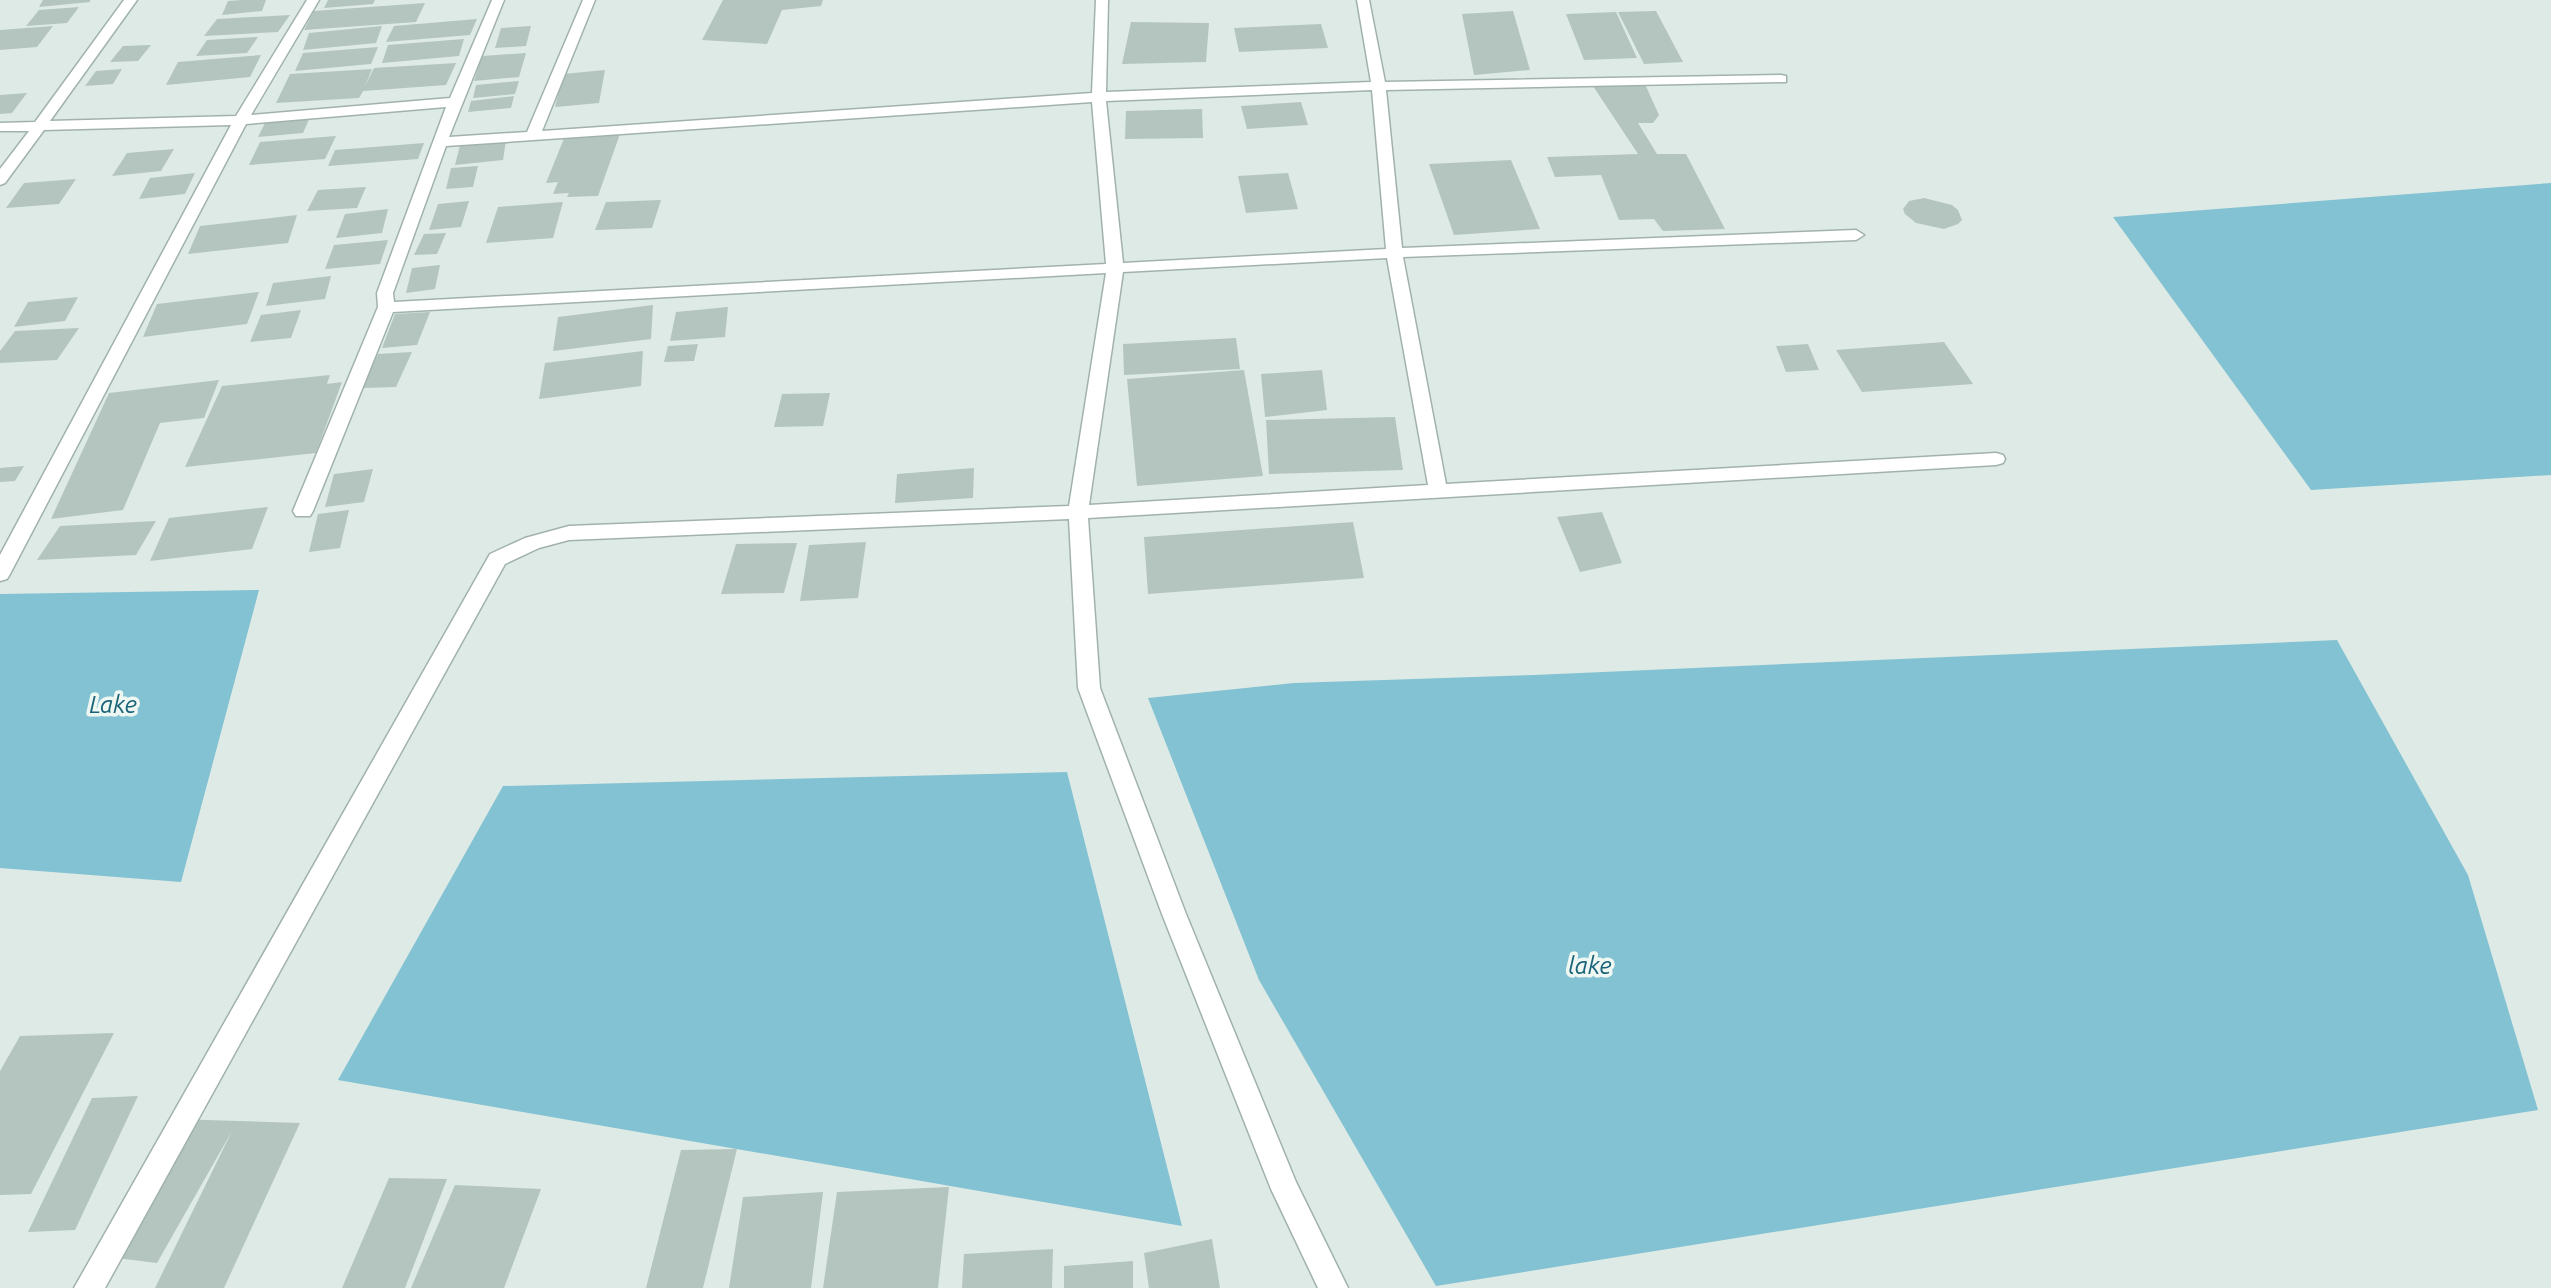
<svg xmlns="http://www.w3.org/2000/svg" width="2551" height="1288" viewBox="0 0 2551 1288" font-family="Ubuntu,sans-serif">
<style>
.water{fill:#83c2d2}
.building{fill:#b4c5bf}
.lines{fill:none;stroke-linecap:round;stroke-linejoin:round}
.minor-casing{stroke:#a1b2ad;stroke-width:3}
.minor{fill:#fff;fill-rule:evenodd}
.labels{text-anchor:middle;stroke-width:7;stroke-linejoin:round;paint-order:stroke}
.water-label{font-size:24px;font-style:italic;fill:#186378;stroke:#eff7f3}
</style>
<rect width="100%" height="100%" fill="#deeae6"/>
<path class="water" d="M2551 183V475L2311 490 2113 217Z
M259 590 181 882 0 868V594Z
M2337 640 2468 875 2538 1110 1436 1286 1259 980 1148 698 1294 683 1534 675Z
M1067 772 1182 1226 338 1080 503 786Z"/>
<path class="building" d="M43 0H90V2L39 7Z
M241 0H266L262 11 222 15 228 1Z
M328 0H375L373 4 324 8Z
M723 0H823L821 6 782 10 767 44 702 40Z
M425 3 416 22 304 30 314 11Z
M79 7 67 23 26 26 39 10Z
M1513 11 1530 70 1474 75 1462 14Z
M1656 11 1683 62 1644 64 1618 12Z
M1616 12 1637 58 1584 60 1566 14Z
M290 15 278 32 204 36 217 19Z
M477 19 470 35 386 42 394 26Z
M1131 22 1209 23 1206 62 1122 64Z
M1321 24 1328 48 1239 52 1234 28Z
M53 26 37 47 0 50V30Z
M382 26 376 43 303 50 309 33Z
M531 26 526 46 495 48 501 28Z
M258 37 247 53 196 56 207 40Z
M464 39 459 56 382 63 388 45Z
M151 45 138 61 110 62 123 46Z
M378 47 371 64 295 71 303 53Z
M526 53 519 77 474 81 482 56Z
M261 55 250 77 166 85 178 62Z
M456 63 446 85 363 91 359 98 276 103 290 74 372 69 365 86 374 68Z
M122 69 113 84 85 86 96 71Z
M605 70 599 103 555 107 563 74Z
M519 81 515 94 473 98 476 85Z
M1644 82 1659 115 1653 123H1638L1657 154H1686L1725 229 1663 231 1654 219 1619 220 1601 175 1555 177 1547 157 1638 154 1591 83Z
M27 93 12 113 0 114V95Z
M514 96 511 108 468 112 471 101Z
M1301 102 1308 125 1247 129 1241 106Z
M1202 109 1203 138 1125 139 1126 111Z
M310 117 303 133 258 137 266 121Z
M620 134 598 196 567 197 569 193 553 194 558 182 546 183 565 136Z
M336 136 325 159 249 165 260 142Z
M506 140 503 160 455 165 460 145Z
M424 143 418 159 328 166 335 150Z
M174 149 161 171 112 176 127 153Z
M1511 160 1540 229 1454 235 1429 164Z
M478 166 473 187 446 189 451 168Z
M195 173 185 194 139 199 150 178Z
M1288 173 1298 209 1246 213 1238 176Z
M76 179 59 204 6 208 24 183Z
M366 187 357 208 307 211 318 190Z
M1924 198 1952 205 1958 210 1962 220 1958 224 1944 229 1916 223 1905 214 1903 209 1909 201Z
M661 200 652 228 595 230 606 202Z
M469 201 461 227 429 230 438 204Z
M563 202 553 238 486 243 498 207Z
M388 209 382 233 336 238 345 214Z
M297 215 288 243 188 254 200 226Z
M446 233 437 254 414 255 424 234Z
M388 240 380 264 325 269 334 245Z
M440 265 435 289 406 293 412 268Z
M331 276 325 299 266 306 273 283Z
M259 292 247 324 143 337 157 304Z
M78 297 65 321 14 327 28 302Z
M653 305 651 339 553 351 558 317Z
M728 307 725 337 670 341 676 312Z
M301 310 291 338 250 342 261 315Z
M430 312 417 345 382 348 395 314Z
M79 328 57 360 0 363V351L15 331Z
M1236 338 1240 369 1124 375 1123 344Z
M1944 342 1973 384 1862 392 1836 350Z
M698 344 694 361 664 362 668 346Z
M1808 344 1819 370 1786 372 1776 346Z
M643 351 641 386 539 399 545 363Z
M412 352 396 387 361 388 378 354Z
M1244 370 1263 476 1137 486 1127 379Z
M1322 370 1327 410 1265 417 1261 374Z
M330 375 327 384 342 382 316 453 185 467 222 386Z
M219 380 204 418 160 423 123 510 51 519 109 393Z
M830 393 823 426 774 427 782 394Z
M1395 417 1403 470 1269 474 1266 420Z
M24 466 15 481 0 482V468Z
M974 468 973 498 895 503 897 474Z
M373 469 364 502 325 507 334 474Z
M268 507 252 549 150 561 169 518Z
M349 510 340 548 309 552 318 514Z
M1602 512 1622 563 1580 572 1557 517Z
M156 521 136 555 37 560 60 526Z
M1353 522 1364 578 1148 594 1144 537Z
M866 542 858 598 800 601 809 545Z
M797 543 784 593 721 594 736 544Z
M114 1033 31 1194 0 1195V1071L20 1036Z
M138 1096 75 1230 28 1232 92 1098Z
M174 1119 300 1123 224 1288H155L232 1131 157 1263 92 1255 133 1182Z
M737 1149 703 1288H646L681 1150Z
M389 1178 447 1179 405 1288H342Z
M455 1185 541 1189 504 1288H411Z
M949 1187 938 1288H823L837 1192Z
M823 1192 811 1288H729L743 1197Z
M1212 1239 1220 1288H1149L1144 1253Z
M1053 1249 1052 1288H962L964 1254Z
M1133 1261V1288H1064V1266Z"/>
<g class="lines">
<g class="minor-casing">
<path id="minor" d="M124 0H137L50 121 236 116 307 0H319L251 115 450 98 492 0H504L449 137 527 132 583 0H595L542 131 1092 93 1096 0H1108L1106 92 1371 82 1357 0H1369L1385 82 1781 75 1786 76V82L1386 90 1402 248 1856 230 1864 235 1856 240 1403 257 1446 484 1996 453 2003 455 2005 459 2003 463 1996 465 1088 518 1100 688 1186 914 1296 1182 1348 1288H1318L1271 1189 1162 914 1078 688 1069 519 569 540 539 548 505 564 105 1288H74L490 554 525 538 569 526 1069 506 1106 273 393 312 313 511 310 516H296L293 511 378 307 377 293 446 107 246 124 10 574 7 579 0 581V555L231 125 44 130 5 183 0 185V169L29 131H0V123L35 122ZM1372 90 1386 249 1123 263 1106 101ZM1092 102 1106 264 394 302 393 293 446 146ZM1387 258 1428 485 1089 505 1123 272Z"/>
</g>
<use href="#minor" class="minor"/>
</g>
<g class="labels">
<g class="water-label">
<text x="113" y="713">Lake</text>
<text x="1590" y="974">lake</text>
</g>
</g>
</svg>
